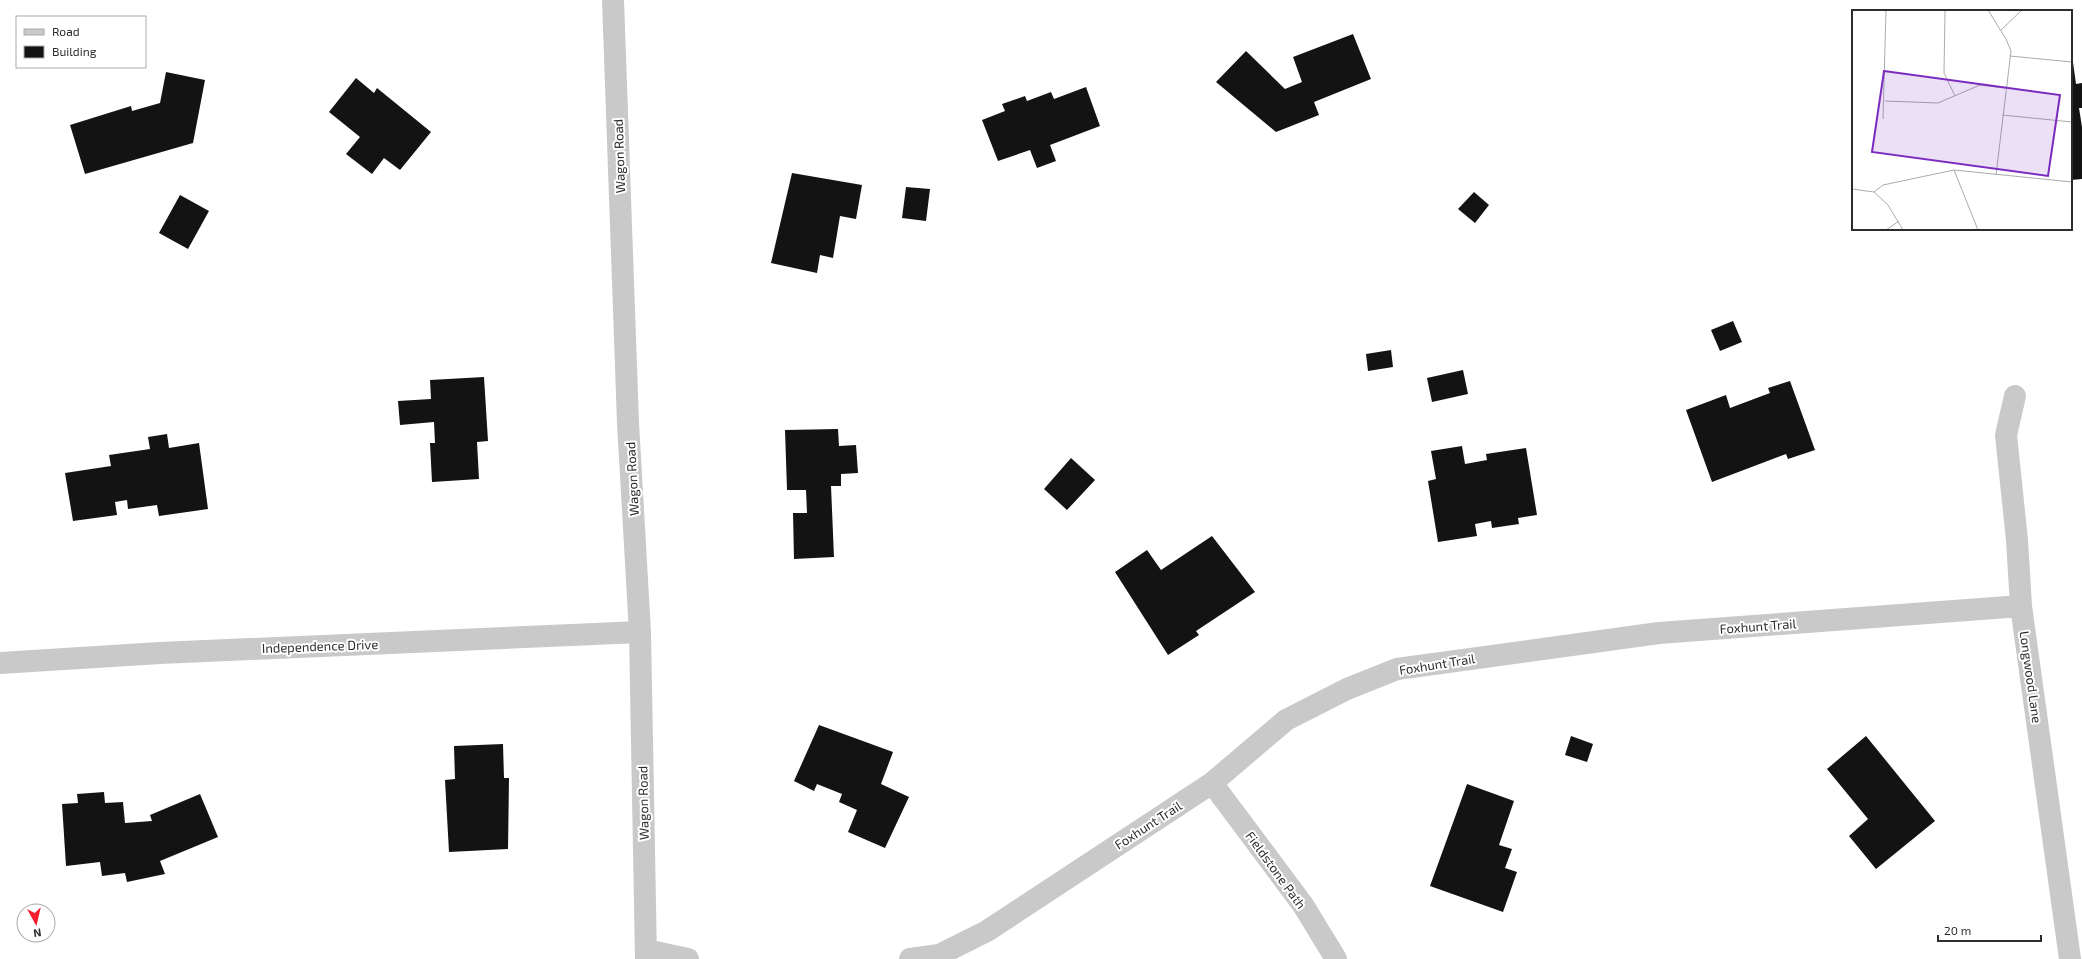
<svg xmlns="http://www.w3.org/2000/svg" width="2082" height="959" viewBox="0 0 2082 959" font-family="'Exo 2',sans-serif">
<style>
.building{fill:#131313}
.lines{fill:none;stroke-linecap:round;stroke-linejoin:round}
.minor{stroke:#c9c9c9;stroke-width:22}
.labels{text-anchor:middle;stroke-width:4;stroke-linejoin:round;paint-order:stroke}
.street-label{font-size:13px;fill:#2c2c2c;stroke:#fff}
.inset-road{fill:none;stroke:#ababab;stroke-width:1}
.view{fill:#7b2cbf;fill-opacity:0.15;stroke:#7b2cbf;stroke-width:2}
.inset-edge{fill:none;stroke:#2c2c2c;stroke-width:2}
</style>
<rect width="100%" height="100%" fill="#fff"/>
<path class="building" d="M1353 34 1371 79 1314 102 1319 115 1276 132 1216 82 1246 51 1285 89 1302 82 1293 57Z
M2071 48 2076 84 2082 83V108H2079L2082 127V179L2071 180Z
M166 72 205 80 193 143 85 174 70 125 131 106 132 111 160 103Z
M356 78 374 93 377 88 431 132 400 170 384 158 372 174 346 154 360 137 329 112Z
M1086 87 1100 126 1050 145 1056 161 1037 168 1030 150 998 161 982 120 1005 111 1002 104 1025 96 1027 101 1051 92 1054 99Z
M792 173 862 185 856 219 840 216 833 258 820 255 817 273 771 263Z
M906 187 930 189 926 221 902 218Z
M1474 192 1489 205 1475 223 1458 209Z
M180 195 209 211 188 249 159 233Z
M1733 321 1742 342 1720 351 1711 330Z
M1391 350 1393 367 1368 371 1366 354Z
M1463 370 1468 394 1432 402 1427 378Z
M484 377 488 441 477 442 479 479 432 482 430 443H435L434 422 400 425 398 401 431 399 430 380Z
M1790 381 1815 450 1788 459 1786 454 1712 482 1686 410 1726 395 1730 408 1770 393 1768 388Z
M838 429 839 446 856 445 858 473 841 474V486H831L834 557 794 559 793 513H807L806 490H787L785 430Z
M167 434 169 448 199 443 208 509 159 516 157 505 128 509 127 500 115 502 117 515 73 521 65 473 111 466 109 455 150 449 148 437Z
M1462 446 1465 464 1487 460 1486 454 1526 448 1537 515 1518 518 1519 524 1492 528 1491 521 1475 524 1477 536 1438 542 1428 481 1436 479 1431 451Z
M1071 458 1095 480 1067 510 1044 489Z
M1212 536 1255 592 1196 631 1199 635 1168 655 1115 572 1147 550 1161 570Z
M819 725 893 752 881 784 909 797 885 848 848 832 857 810 839 802 842 794 817 784 814 791 794 781Z
M1571 736 1593 744 1587 762 1565 755Z
M1866 736 1935 821 1876 869 1849 836 1868 819 1827 769Z
M503 744 504 778H509L508 849 449 852 445 780 455 779 454 746Z
M1467 784 1514 801 1499 845 1512 849 1505 868 1517 872 1503 912 1430 886Z
M104 792 105 803 123 802 125 823 152 821 150 815 200 794 218 837 160 861 165 874 127 882 125 873 102 876 100 862 66 866 62 804 78 803 77 794Z"/>
<g class="lines">
<path class="minor" d="M613 0 628 423 640 632 646 959
M2015 396 2006 435 2017 540 2021 606 2070 959
M0 663 160 653 640 632
M1212 783 1303 905 1336 959
M646 950 688 959
M910 959 939 955 987 931 1212 783 1286 720 1347 689 1397 669 1659 633 2021 606"/>
</g>
<g class="labels">
<g class="street-label">
<text transform="translate(619 156) rotate(-92)" y="5">Wagon Road</text>
<text transform="translate(632 479) rotate(-93)" y="5">Wagon Road</text>
<text transform="translate(1758 626) rotate(-4)" y="5">Foxhunt Trail</text>
<text transform="translate(320 646) rotate(-2)" y="5">Independence Drive</text>
<text transform="translate(1437 664) rotate(-9)" y="5">Foxhunt Trail</text>
<text transform="translate(2031 677) rotate(82)" y="5">Longwood Lane</text>
<text transform="translate(643 803) rotate(-91)" y="5">Wagon Road</text>
<text transform="translate(1148 825) rotate(-33)" y="5">Foxhunt Trail</text>
<text transform="translate(1276 870) rotate(54)" y="5">Fieldstone Path</text>
</g>
</g>
<g transform="translate(1852 10)">
<rect width="220" height="220" fill="#fff"/>
<path class="inset-road" d="M93 0 92 63 103 86M136 0 154 29 159 41 144 165M149 20 170 0M158 46 220 52M33 91 86 93 128 75 153 78M150 105 220 112M31 109 34 0M102 160 126 220M0 179 22 182 36 195 51 220M22 182 31 175 102 160 220 172M34 220 47 211"/>
<path class="view" d="M32 61 208 85 196 166 20 142Z"/>
<rect width="220" height="220" class="inset-edge"/>
</g>
<rect x="16" y="16" width="130" height="52" fill="#ffffff" stroke="#ababab"/>
<rect x="24" y="29" width="20" height="6" fill="#c9c9c9" stroke="#ababab"/>
<text x="52" y="36" font-size="12" fill="#2c2c2c">Road</text>
<rect x="24" y="46" width="20" height="12" fill="#131313" stroke="#ababab"/>
<text x="52" y="56" font-size="12" fill="#2c2c2c">Building</text>
<g transform="translate(36 923) rotate(172)"><circle r="19" fill="#ffffff" stroke="#ababab"/>
<path d="M0-3L7 15L0 10L-7 15Z" fill="#f51c2d"/>
<text y="-6" font-size="11" font-weight="bold" text-anchor="middle" fill="#2c2c2c">N</text>
</g>
<path d="M1938 935v6h103v-6" fill="none" stroke="#2c2c2c" stroke-width="2"/>
<text x="1944" y="935" font-size="12" fill="#2c2c2c" stroke="#ffffff" stroke-width="3" paint-order="stroke">20 m</text>
</svg>
